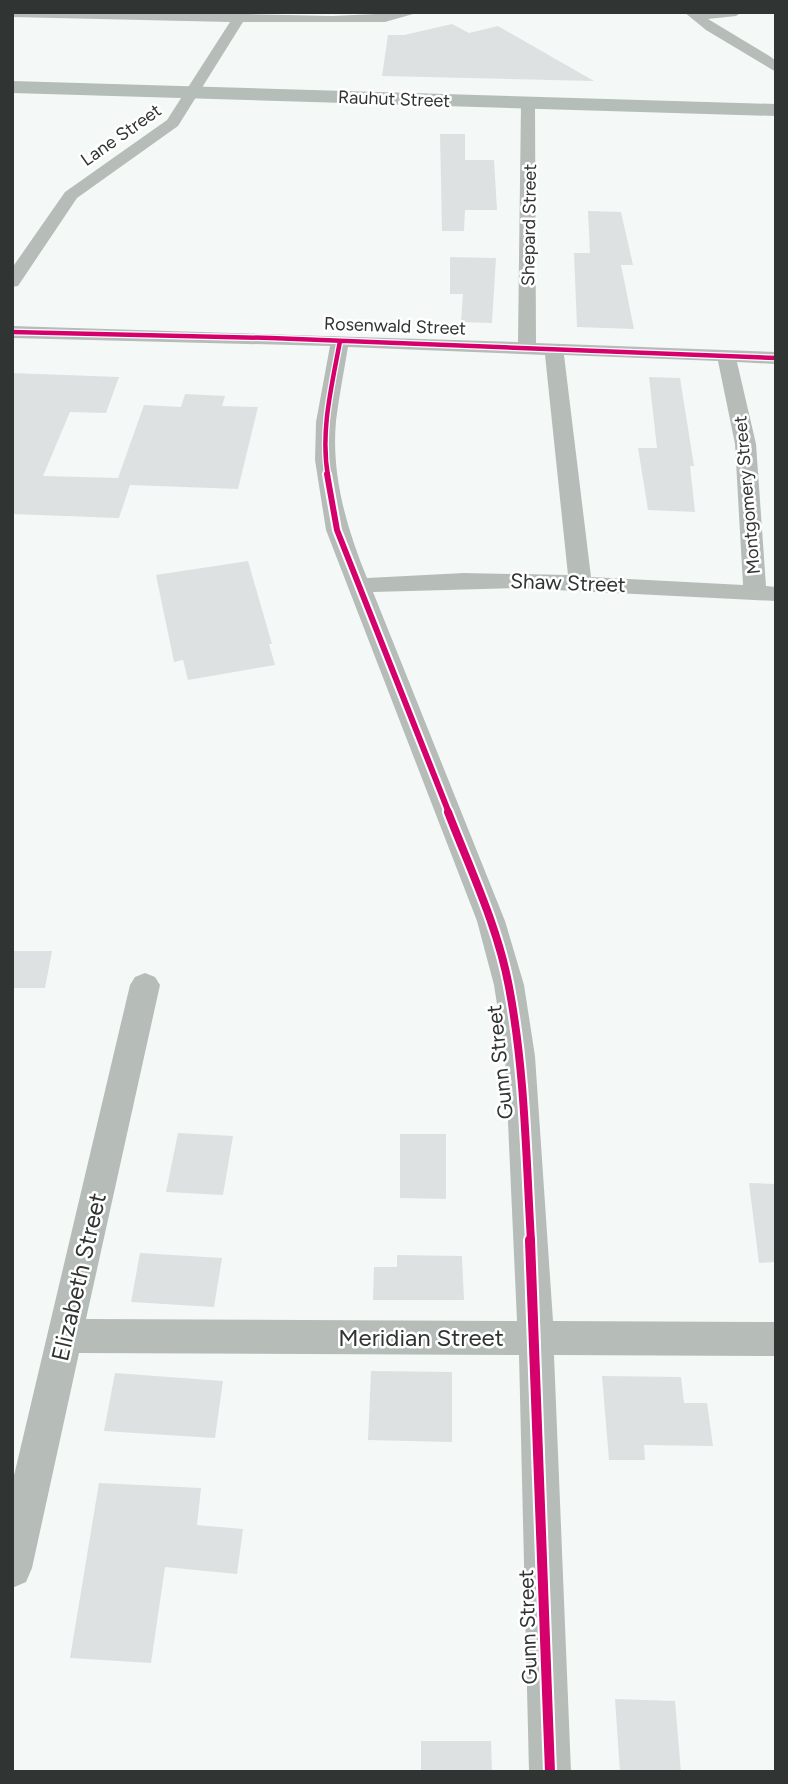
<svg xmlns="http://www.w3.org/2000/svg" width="788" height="1784" viewBox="0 0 788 1784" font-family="Figtree,sans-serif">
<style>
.building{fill:#dde1e1}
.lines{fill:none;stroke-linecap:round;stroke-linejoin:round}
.minor{fill:#b6bdb9;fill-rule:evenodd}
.secondary{fill:#b4bdb7;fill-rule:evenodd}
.cycleway-far3-casing{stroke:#fff;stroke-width:7}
.cycleway-far2-casing{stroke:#fff;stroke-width:10}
.cycleway-far1-casing{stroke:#fff;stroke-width:12}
.cycleway-casing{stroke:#fff;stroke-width:14}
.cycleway-far3{stroke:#d6006c;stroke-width:4.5}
.cycleway-far2{stroke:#d6006c;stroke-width:6}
.cycleway-far1{stroke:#d6006c;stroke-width:8}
.cycleway{stroke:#d6006c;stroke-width:10}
.labels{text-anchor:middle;stroke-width:5;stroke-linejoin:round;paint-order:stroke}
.far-street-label{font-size:18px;fill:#303433;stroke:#fff}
.street-label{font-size:21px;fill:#303433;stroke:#fff}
.near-street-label{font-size:24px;fill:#303433;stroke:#fff}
</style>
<rect width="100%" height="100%" fill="#f4f9f8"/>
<path class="building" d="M452 24 469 33 498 26 594 81 382 76 388 35H404Z
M440 134H465V160H494L497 210H465L464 231H442Z
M588 211 621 212 633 265H621L634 329 577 327 574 253H590Z
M450 257 496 258 492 323 461 322 463 294H450Z
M12 373 119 377 106 413 70 412 43 476 118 478 144 405 181 407 185 394 225 396 222 406 258 407 238 489 130 485 119 518 12 514Z
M649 377 680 378 694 466H690L695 512 648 510 638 448H657Z
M248 561 272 644H269L275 665 188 680 183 660 174 662 156 575Z
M12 951H52L45 988H12Z
M178 1133 233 1136 223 1195 166 1192Z
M400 1134H446V1199L400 1198Z
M749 1183 776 1184V1262L759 1263Z
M140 1253 222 1258 214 1307 131 1302Z
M397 1255 462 1256 464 1300H373L374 1267H397Z
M371 1371 452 1372V1442L368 1440Z
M115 1373 223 1381 215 1438 104 1431Z
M602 1376 681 1377 684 1403H707L713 1446 644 1445 645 1460H609Z
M99 1483 201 1488 197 1525 243 1529 237 1574 165 1567 151 1663 70 1658Z
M615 1699 675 1701 681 1772H620Z
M421 1741H491L492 1772H421Z"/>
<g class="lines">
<path class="minor" d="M12 12H249L248 14 332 16 420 12 385 22H243L178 126 77 198 18 286 12 287V268L65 192 167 120 230 22 12 17Z
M684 12H742L736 16 708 19 771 57 776 61V72L706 30Z
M528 98 535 102 536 343 776 352V364L737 362 756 444 766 586 776 587V601L516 588 373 592 505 921 524 985 535 1056 553 1321 776 1322V1356L554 1355 571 1772H529L519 1355 79 1353 32 1568 26 1582 12 1588V1484L130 985 135 977 145 973 155 977 160 985 86 1319 517 1321 505 1056 494 985 477 921 326 530 315 460 316 422 330 346 12 338V326L518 342 521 102ZM348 347 545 355 568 575 464 573 367 578C347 529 331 476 336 421 339 396 344 371 348 347ZM564 355 718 361 735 444 743 585 591 577Z"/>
<path class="secondary" d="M12 81 776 104V116L12 93Z"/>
<g class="cycleway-far3-casing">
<path id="cycleway-far3" d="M12 332 271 338 776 358
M328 476C320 431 332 385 340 341"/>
</g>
<g class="cycleway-far2-casing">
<path id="cycleway-far2" d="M327 474 337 530 449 813"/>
</g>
<g class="cycleway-far1-casing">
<path id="cycleway-far1" d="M448 812C470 869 498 927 509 987 525 1071 526 1157 531 1241"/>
</g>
<g class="cycleway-casing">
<path id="cycleway" d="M530 1240 550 1772"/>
</g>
<use href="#cycleway-far3" class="cycleway-far3"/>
<use href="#cycleway-far2" class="cycleway-far2"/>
<use href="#cycleway-far1" class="cycleway-far1"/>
<use href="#cycleway" class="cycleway"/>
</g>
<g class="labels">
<g class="far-street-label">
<text transform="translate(394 99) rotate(2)" y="6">Rauhut Street</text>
<text transform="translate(121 135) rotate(-35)" y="6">Lane Street</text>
<text transform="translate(529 225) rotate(-89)" y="6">Shepard Street</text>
<text transform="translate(395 326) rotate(2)" y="6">Rosenwald Street</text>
<text transform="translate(747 495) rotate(-95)" y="6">Montgomery Street</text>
</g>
<g class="street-label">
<text transform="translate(568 583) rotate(2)" y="7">Shaw Street</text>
<text transform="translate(500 1062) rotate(-96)" y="7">Gunn Street</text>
<text transform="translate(528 1627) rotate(-92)" y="7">Gunn Street</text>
</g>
<g class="near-street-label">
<text transform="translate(79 1277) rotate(-77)" y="8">Elizabeth Street</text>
<text x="421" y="1346">Meridian Street</text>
</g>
</g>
<rect width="788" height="1784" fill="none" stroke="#303433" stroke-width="28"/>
</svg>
